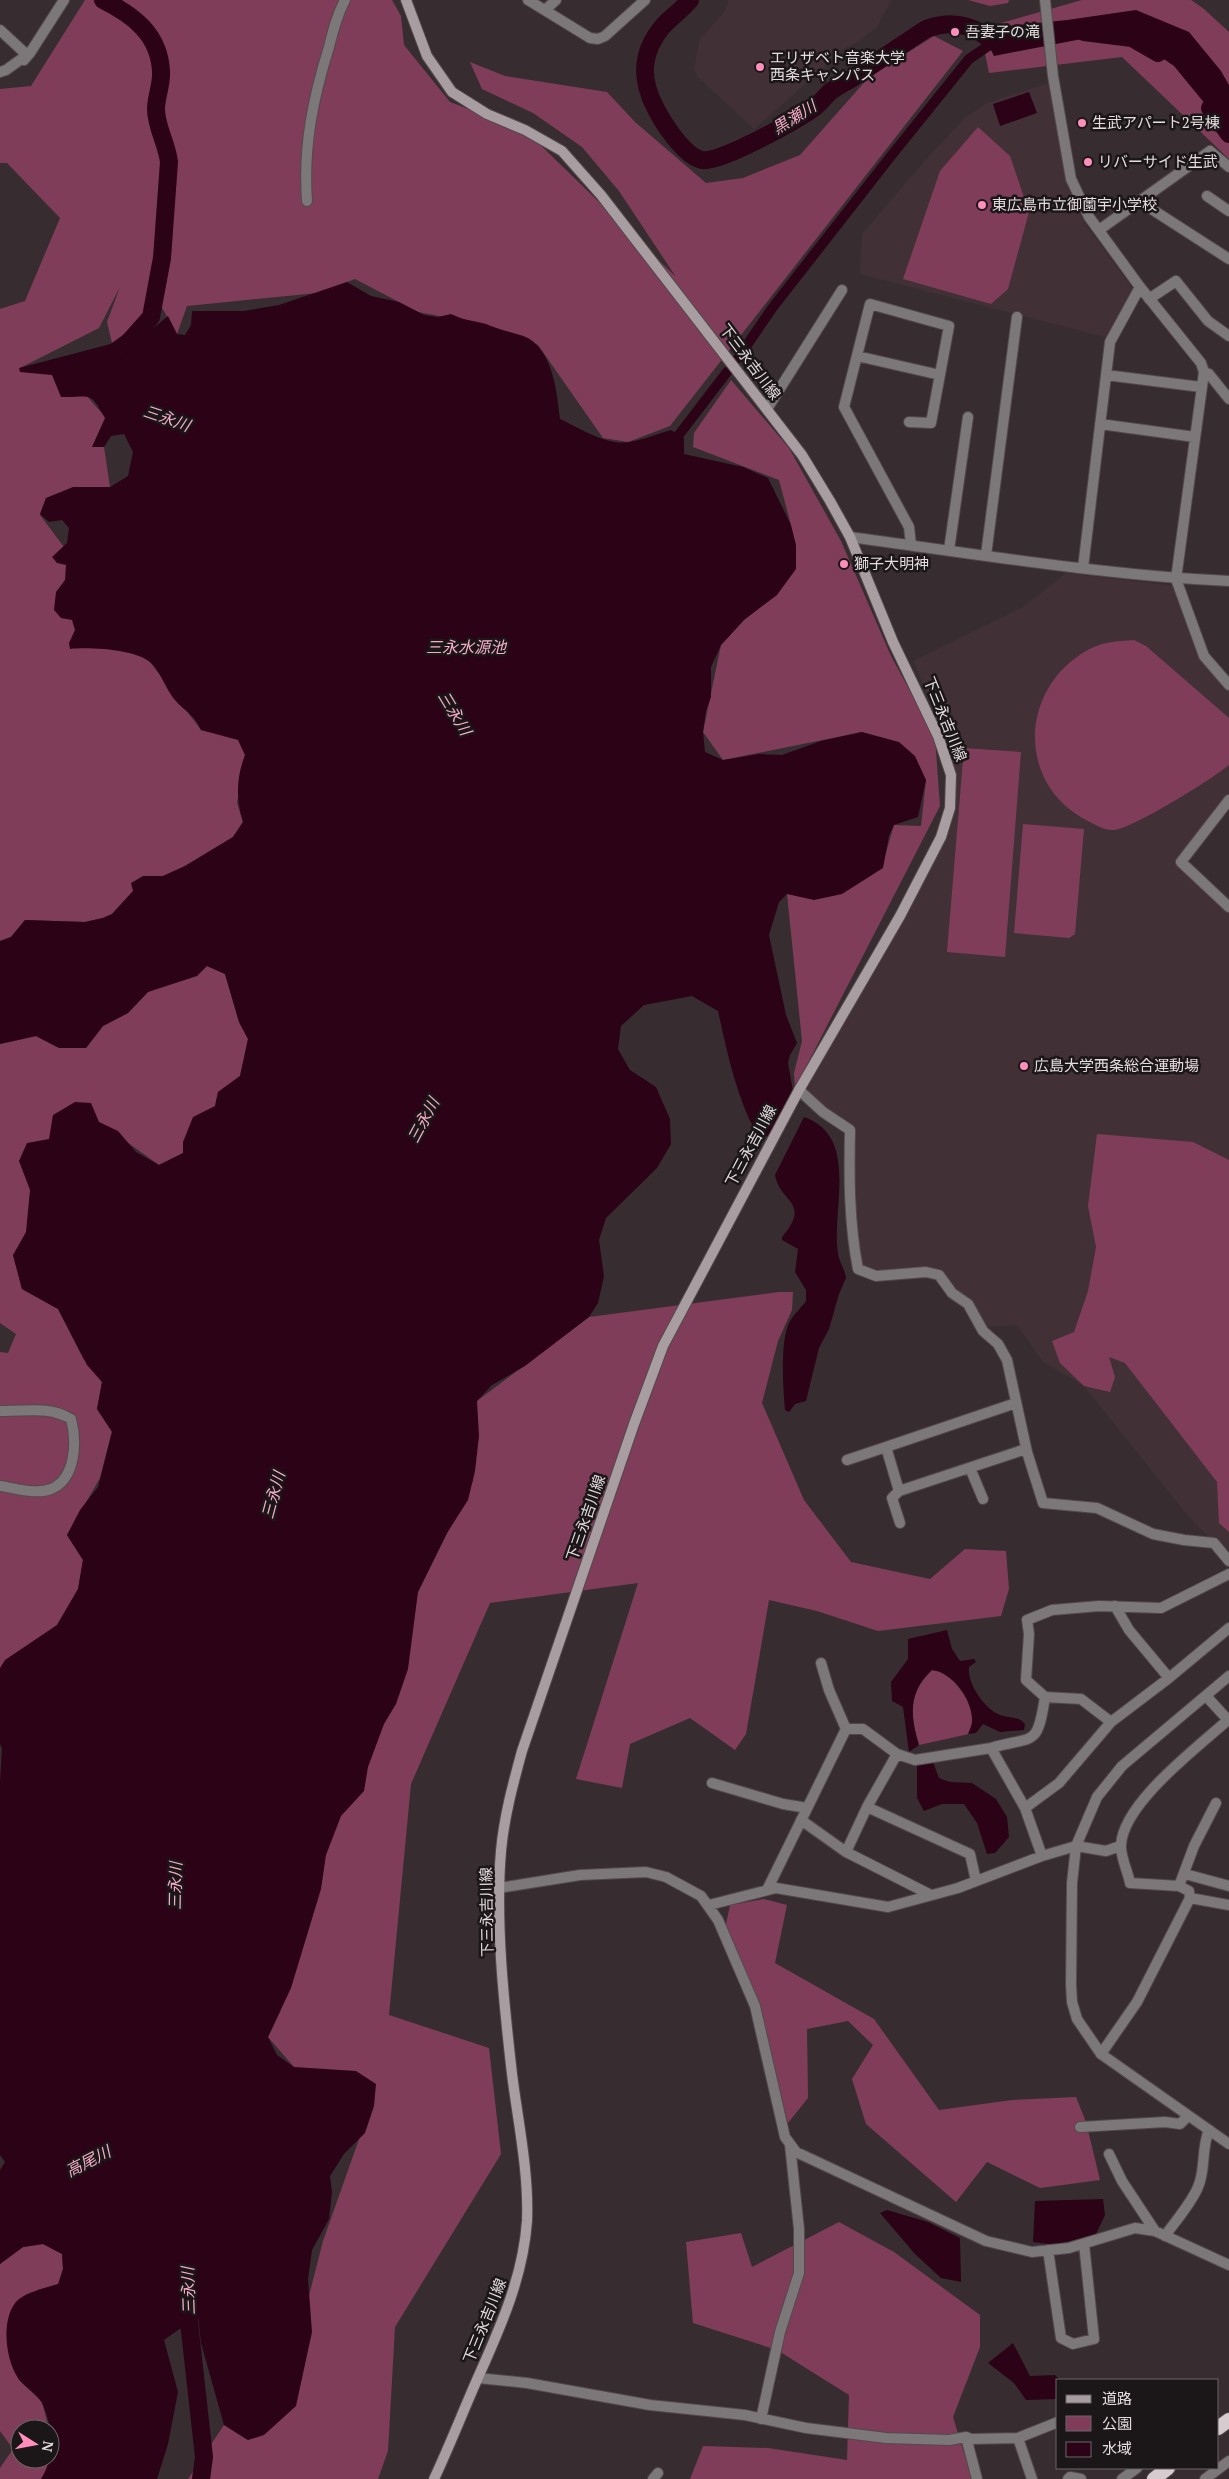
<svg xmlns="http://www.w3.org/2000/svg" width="1229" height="2479" viewBox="0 0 1229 2479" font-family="'PT Serif','Noto Sans JP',serif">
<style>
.built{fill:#423037}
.green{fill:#803d59}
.water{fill:#2c0217}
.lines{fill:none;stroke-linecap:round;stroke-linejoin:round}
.canal{stroke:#2c0217;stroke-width:10}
.river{stroke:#2c0217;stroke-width:18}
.minor-casing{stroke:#53494c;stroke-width:12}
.tertiary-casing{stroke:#53494c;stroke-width:12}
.secondary-casing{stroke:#53494c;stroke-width:12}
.trunk-casing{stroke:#53494c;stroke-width:16}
.minor{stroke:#7c7779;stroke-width:10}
.tertiary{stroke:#7c7779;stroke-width:10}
.secondary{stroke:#a89ea2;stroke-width:10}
.trunk{stroke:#d8cbd0;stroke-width:14}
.poi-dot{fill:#fe8ebc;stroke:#1b1618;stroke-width:2}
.labels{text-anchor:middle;stroke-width:5;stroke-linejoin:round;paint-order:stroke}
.poi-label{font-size:15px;fill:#e4dcdf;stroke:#1b1618;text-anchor:start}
.street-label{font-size:15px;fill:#e4dcdf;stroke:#1b1618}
.water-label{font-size:16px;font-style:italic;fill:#f6acc8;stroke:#1b1618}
</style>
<rect width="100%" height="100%" fill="#372d30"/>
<path class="built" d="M729 0H891L877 27 856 43 836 52 827 65 754 129 698 77 694 68 700 39 725 11Z
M1049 83 1068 186 1085 224 1133 289 1108 338 860 274 862 234 929 156 965 118 987 103Z
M1066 573 1174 586 1200 657 1229 692V794L1178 863 1229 913V1550L1214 1543 1184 1511 1084 1386 1043 1362 1017 1325 986 1327 979 1313 971 1303 946 1282 899 1270 875 1271 861 1264 857 1247 853 1129 826 1109 807 1089 944 842 951 818 956 793 954 766 941 723 913 661 1023 607Z"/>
<path class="green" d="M85 0H392L401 16 404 45 450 102 525 130 676 277 619 191 582 147 533 113 482 89 470 62 505 76 607 92 635 122 706 183 743 178 800 155 869 77 934 36 963 51 670 426 628 442 603 438 538 345 476 323 418 312 355 279 317 293 187 306 177 334 161 306 112 343 107 322 120 287 99 328 20 368 52 375 86 395 106 418 92 447H104L110 487 46 498 40 515 201 730 238 739 245 755 237 803 243 822 233 837 185 866 163 876H143L133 891 112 914 103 918 85 922 25 920 11 937 0 941V309L25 301 60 218 7 163H0V89L31 86Z
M968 0H1009L1008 3 990 6Z
M1082 0H1191L1204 9 1229 32V159L1122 57 989 73 980 29Z
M978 127 1010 156 1029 212 1008 289 991 304 903 279 940 171Z
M731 380 789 448 841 541 891 656 935 737 940 806 795 1088 794 1073 802 1041 787 894 884 859 894 825 921 826 926 780 862 732 723 760 703 732 721 645 744 620 791 525 779 480 693 447 694 433Z
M1134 640 1146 646 1229 718V765C1214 778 1132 829 1114 830 1105 831 1094 824 1086 820 1016 783 1020 689 1086 651 1100 642 1118 641 1134 640Z
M964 748 1021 752 1005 957 947 952Z
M1023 824 1084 829 1075 934 1069 938 1014 933Z
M207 966 225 974 239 1022 248 1039 240 1076 218 1092 215 1106 183 1153 159 1165 99 1122 34 1235 13 1255 22 1289 58 1309 83 1358 102 1382 97 1409 112 1431 100 1478 67 1535 83 1560 78 1589 57 1625 30 1644 0 1674V1352L8 1353 16 1334 0 1323V1044L36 1036 59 1048H86L103 1026 128 1013 148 992Z
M1097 1134 1193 1142 1229 1160V1532L1219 1523 1217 1482 1125 1363 1109 1357 1115 1377 1110 1392 1084 1386 1060 1363 1052 1341 1074 1332 1088 1291 1096 1247 1088 1206Z
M779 1292H793L792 1310 778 1341 762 1403 804 1500 851 1562 930 1579 965 1549 1006 1551 1009 1589 1001 1616 878 1631 817 1611 769 1600 746 1734 735 1750 690 1718 630 1744 622 1788 576 1779 638 1583 490 1603 411 1784 389 2015 489 2048 501 2154 395 2327 388 2451 378 2479H188L224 2425 248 2440 302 2323 323 2241 375 2094 294 2067 268 2037 280 2012 339 1787 418 1592 473 1481 477 1401 589 1317Z
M932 1670C952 1672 971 1699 972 1718 973 1723 971 1729 969 1734L919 1745C910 1715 908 1693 932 1670Z
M764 1899 787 1905 775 1963 874 2019 939 2110 1012 2100 1076 2097 1086 2122 1100 2180 1040 2188 987 2162 956 2202 866 2124 852 2079 873 2045 848 2021 807 2029 808 2098 788 2123 763 2038 724 1934 730 1905Z
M839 2222 894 2252 980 2315V2347L953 2417 972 2479H690L703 2446 768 2448 847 2460 849 2395 777 2350 693 2323 686 2242 741 2233 752 2267Z
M43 2244 62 2254 63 2269 59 2284 37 2290 18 2379 42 2402 49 2429H20V2459H49V2467L41 2479H0V2468L13 2449 0 2431V2264L23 2247Z"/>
<path class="water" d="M1136 10 1189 32 1221 71 1229 85V133L1174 66 1123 31 994 56 980 29 1067 20Z
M1029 92 1037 113 1000 126 993 104Z
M347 282 371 296 399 302 424 315 438 317 451 314C467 322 477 320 491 326 503 331 517 333 528 338 553 352 557 393 560 419 579 428 607 446 629 442 643 440 657 434 671 430L684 438V454L743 467 768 478 791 525 796 545V569L777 595 744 620 721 645 711 667V697L706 711 703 732 705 752 723 760 759 754 782 755 821 741 862 732 899 742 915 756 926 780 918 817 894 825 889 836 883 868 842 894 814 900 787 894 779 902 769 935 786 1015 797 1043 790 1055 788 1063 793 1091 769 1137 756 1133C736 1095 727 1052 718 1011L692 996 644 1005 621 1026 618 1049 630 1070 656 1087 670 1119 671 1144 657 1168 606 1218 599 1240 604 1276 598 1303 589 1317 525 1366 492 1385 477 1401 479 1436 475 1471 468 1500 447 1533 418 1592 408 1669 396 1704 384 1724 368 1767 364 1791 341 1816 326 1855 321 1889 291 1988 268 2037 277 2055 294 2067 356 2071 376 2084 374 2106 365 2133 344 2154 330 2176 332 2192 329 2219 312 2250 308 2279 312 2332 296 2406 264 2435 248 2440 224 2425 201 2343 198 2316 164 2340 178 2392 168 2444 157 2479H41C55 2458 53 2426 42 2403 37 2393 24 2387 18 2378 5 2359 0 2315 19 2299 30 2291 46 2288 58 2284L63 2269 62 2254 43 2244 23 2247 0 2264V2170L5 2162 0 2155V1781L2 1749 0 1744V1668L5 1660 57 1625 78 1589 83 1560 67 1535 80 1510 98 1487 112 1432 97 1409 102 1382 87 1365 58 1309 22 1289 13 1255 26 1232 30 1190 19 1161 27 1143 49 1139 53 1115 75 1102 91 1103 99 1122 118 1131 136 1152 159 1165 183 1153V1142L193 1117 215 1106 218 1092 240 1076 248 1039 239 1022 225 974 207 966 197 976 148 992 128 1013 103 1026 86 1048H59L36 1036 0 1044V941L11 937 25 920 85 922 103 918 112 914 133 891 131 883 143 876H163L185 866 233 837 243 822C236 799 236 778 245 755L238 740 201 730C194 714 185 712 174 699 166 689 162 676 154 666 141 649 90 647 70 649L69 643 75 630 72 620 61 618 54 610 56 592 65 580 66 565 57 563 52 557 67 543 69 528 62 520 49 522 40 514 46 498 73 487H110L128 476 133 452 124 434 111 436 104 447H92L105 418C89 389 91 398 61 397L52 375 20 372 19 368 145 335 168 316 177 334 185 335 191 325 192 311H244L279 305Z
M804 1117C860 1136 831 1211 838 1253 839 1262 845 1269 846 1278L839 1294 829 1329 819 1348 806 1401 795 1404 789 1412 785 1410C783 1387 780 1342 789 1323 793 1315 801 1308 806 1301V1290L795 1272 798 1249 782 1240V1237C812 1202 780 1203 775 1175Z
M947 1630 952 1649 960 1661 974 1659 976 1662 969 1667C967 1684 985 1709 1000 1715 1008 1718 1019 1716 1025 1724L1024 1730 1000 1732 983 1724 976 1733 968 1734C970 1729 973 1723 972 1718 972 1699 952 1672 932 1670 908 1692 910 1716 919 1745L909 1752 903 1707 892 1701 891 1682 908 1659V1639Z
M917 1760 933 1762 939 1778 950 1782 972 1783 996 1799 1007 1817 1009 1837 995 1853 987 1854 977 1823 964 1804H942L924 1811 917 1798Z
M1103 2199 1105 2215 1096 2234 1056 2245 1033 2242 1035 2201Z
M887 2210 928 2222 960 2238 961 2282 941 2278 915 2254 880 2213Z
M1013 2343 1030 2376 1055 2375 1060 2380H1058V2399L1026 2400 1014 2383 988 2363Z"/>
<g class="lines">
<path class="canal" d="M738 358 773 307 891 156 969 59 994 42
M678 436 727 372"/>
<path class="river" d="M103 0C133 15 159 34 161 71 162 84 156 97 156 109 156 127 167 144 169 162L162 258 151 317 128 343 115 352
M690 0C682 10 671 17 663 26 641 52 640 78 655 107 663 123 684 156 702 160 719 164 799 119 815 107 821 103 825 96 831 91 839 85 849 81 857 75 880 60 903 44 926 29 944 23 960 22 978 31 988 37 991 42 1003 41
M1084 32 1132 38 1158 53
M1210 108 1229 134
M189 2298V2322L204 2457 201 2479"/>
<g class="minor-casing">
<path id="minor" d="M528 0 590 38 598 39 605 36 645 0
M1045 0 1053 76 1071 179 1089 217 1140 287 1201 363 1204 372 1176 579 1204 656 1229 685
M545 10 556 0
M0 30 27 55
M27 55 24 60 30 53 64 0
M0 72 6 70 27 55
M1207 196 1229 211
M307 201C303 147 313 98 329 47 333 31 337 15 345 0
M1139 201 1229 259
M1099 230 1210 151 1229 167
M1149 299 1176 281 1208 321 1229 336
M857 356 940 375
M1204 372 1209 374 1229 399
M1106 375 1201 387
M767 409 842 290
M909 422 931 423 949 326 870 304 844 407 909 527 911 545
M1100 424 1195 437
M949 550 968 417
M986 555 1017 317
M1083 568 1110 342 1140 287
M1229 800 1181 862 1229 907
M799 1090 823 1112 850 1130C849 1177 849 1223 858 1269L876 1276 926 1272 939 1275 952 1293 968 1304 983 1331 998 1344 1007 1360 1027 1452 1043 1503 1097 1508 1153 1534 1184 1540 1214 1543 1229 1561
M1016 1403 886 1447 899 1491 1026 1449
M0 1411C25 1412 48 1405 71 1419 77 1441 76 1479 51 1489 36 1495 15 1488 0 1486
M847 1460 886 1447
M970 1468 983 1499
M899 1491 892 1498 900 1523
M1115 1606 1129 1630 1169 1678
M821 1663 829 1690 846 1729
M1206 1696 1229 1721
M1045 1697 1081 1699 1111 1722
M897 1754 915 1760 991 1748
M712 1783 783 1804 807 1808
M1025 1808 1059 1783 1111 1722 1169 1678 1229 1628
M801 1820 846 1852 931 1895
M846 1852 867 1807
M1042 1856 1025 1808 991 1748C1034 1735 1037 1749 1045 1697L1026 1680 1029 1634 1027 1620 1052 1610 1099 1606 1161 1608 1229 1574
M1185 1874 1229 1886
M1179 1886 1130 1883C1128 1872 1120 1856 1121 1845 1123 1803 1198 1747 1229 1719
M499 1888 580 1875 646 1872 666 1877 701 1896 718 1920 755 2006 785 2137 796 2152 986 2241 1032 2252 1069 2248 1135 2228 1155 2231 1229 2265
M767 1890 846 1729H863L897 1754 867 1807 970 1854 976 1881
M1190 1898 1229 1905
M709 1905 776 1888 888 1907 958 1888 1042 1856 1076 1846 1106 1851 1120 1846
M1101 2054 1137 2002 1190 1898 1189 1891 1179 1886 1194 1846 1216 1803
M1080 2127 1165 2122 1180 2124 1188 2116
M1109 2154 1122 2181 1155 2231
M1165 2236C1176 2220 1191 2204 1198 2187 1206 2169 1201 2149 1209 2130
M1048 2250 1061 2338 1073 2344 1094 2339 1084 2244
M478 2378 527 2383 650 2405 745 2415 806 2428 886 2438 949 2440 966 2437 971 2439 1018 2438 1058 2422
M761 2419 780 2332 799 2273V2229L790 2145
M966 2437 977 2479
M1018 2438 1032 2479
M653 2479 658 2473
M1068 2479 1070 2477 1081 2479
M1122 2479 1137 2468"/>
</g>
<g class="tertiary-casing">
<path id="tertiary" d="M850 537C976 554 1102 575 1229 581
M1229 1676 1122 1766 1097 1797 1076 1846 1072 1883 1071 1984 1072 2002 1077 2019 1101 2054 1229 2144
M1205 2479 1229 2461"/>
</g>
<g class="secondary-casing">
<path id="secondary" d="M406 0 427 56 452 92 487 114 525 130 562 151 601 195 802 455 830 501 850 537 893 642 938 736 951 775 950 808 941 837 900 916 799 1090 663 1346 634 1424 522 1751C513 1784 504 1817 501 1851 495 1921 504 2004 512 2074 518 2122 529 2172 527 2221 523 2279 499 2330 476 2382 462 2414 449 2447 434 2479"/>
</g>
<g class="trunk-casing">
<path id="trunk" d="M1218 2428 1229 2420
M1154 2479 1168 2468"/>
</g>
<use href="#minor" class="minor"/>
<use href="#tertiary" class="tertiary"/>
<use href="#secondary" class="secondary"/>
<use href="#trunk" class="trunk"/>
</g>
<g class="poi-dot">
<circle cx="955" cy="32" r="5"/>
<circle cx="760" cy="67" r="5"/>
<circle cx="1082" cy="123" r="5"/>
<circle cx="1088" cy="162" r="5"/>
<circle cx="982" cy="205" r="5"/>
<circle cx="844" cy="564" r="5"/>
<circle cx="1024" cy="1066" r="5"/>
</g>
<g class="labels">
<g class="poi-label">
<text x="965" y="37">吾妻子の滝</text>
<text x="770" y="63">エリザベト音楽大学<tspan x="770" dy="17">西条キャンパス</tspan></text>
<text x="1092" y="128">生武アパート2号棟</text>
<text x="1098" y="167">リバーサイド生武</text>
<text x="992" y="210">東広島市立御薗宇小学校</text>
<text x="854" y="569">獅子大明神</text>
<text x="1034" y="1071">広島大学西条総合運動場</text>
</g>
<g class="street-label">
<text transform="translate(750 362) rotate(53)" y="5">下三永吉川線</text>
<text transform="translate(945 719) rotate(68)" y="5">下三永吉川線</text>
<text transform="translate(751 1146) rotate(-62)" y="5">下三永吉川線</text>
<text transform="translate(586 1518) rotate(-71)" y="5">下三永吉川線</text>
<text transform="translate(487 1912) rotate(-91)" y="5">下三永吉川線</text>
<text transform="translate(485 2321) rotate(-68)" y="5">下三永吉川線</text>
</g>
<g class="water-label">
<text transform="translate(794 117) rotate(-32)" y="6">黒瀬川</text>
<text transform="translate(167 418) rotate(19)" y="6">三永川</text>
<text x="466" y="653">三永水源池</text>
<text transform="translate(455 713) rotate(59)" y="6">三永川</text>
<text transform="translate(423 1120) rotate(-62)" y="6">三永川</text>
<text transform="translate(273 1495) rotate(-75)" y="6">三永川</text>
<text transform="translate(175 1886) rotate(-89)" y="6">三永川</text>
<text transform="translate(88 2161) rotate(-27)" y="6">高尾川</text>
<text transform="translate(188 2291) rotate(-92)" y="6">三永川</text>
</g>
</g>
<rect x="1056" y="2379" width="162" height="90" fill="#1b1618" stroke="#6b6568"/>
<rect x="1066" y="2395" width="25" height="8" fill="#a89ea2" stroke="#6b6568"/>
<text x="1102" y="2404" font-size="15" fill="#e4dcdf">道路</text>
<rect x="1066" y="2416" width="25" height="15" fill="#803d59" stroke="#6b6568"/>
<text x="1102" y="2429" font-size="15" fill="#e4dcdf">公園</text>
<rect x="1066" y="2442" width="25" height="15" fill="#2c0217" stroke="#6b6568"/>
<text x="1102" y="2454" font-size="15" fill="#e4dcdf">水域</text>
<g transform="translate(35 2444) rotate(101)"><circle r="24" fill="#1b1618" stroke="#6b6568"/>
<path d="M0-4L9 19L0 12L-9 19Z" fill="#fe8ebc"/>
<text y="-8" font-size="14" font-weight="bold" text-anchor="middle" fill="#e4dcdf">N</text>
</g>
</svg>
